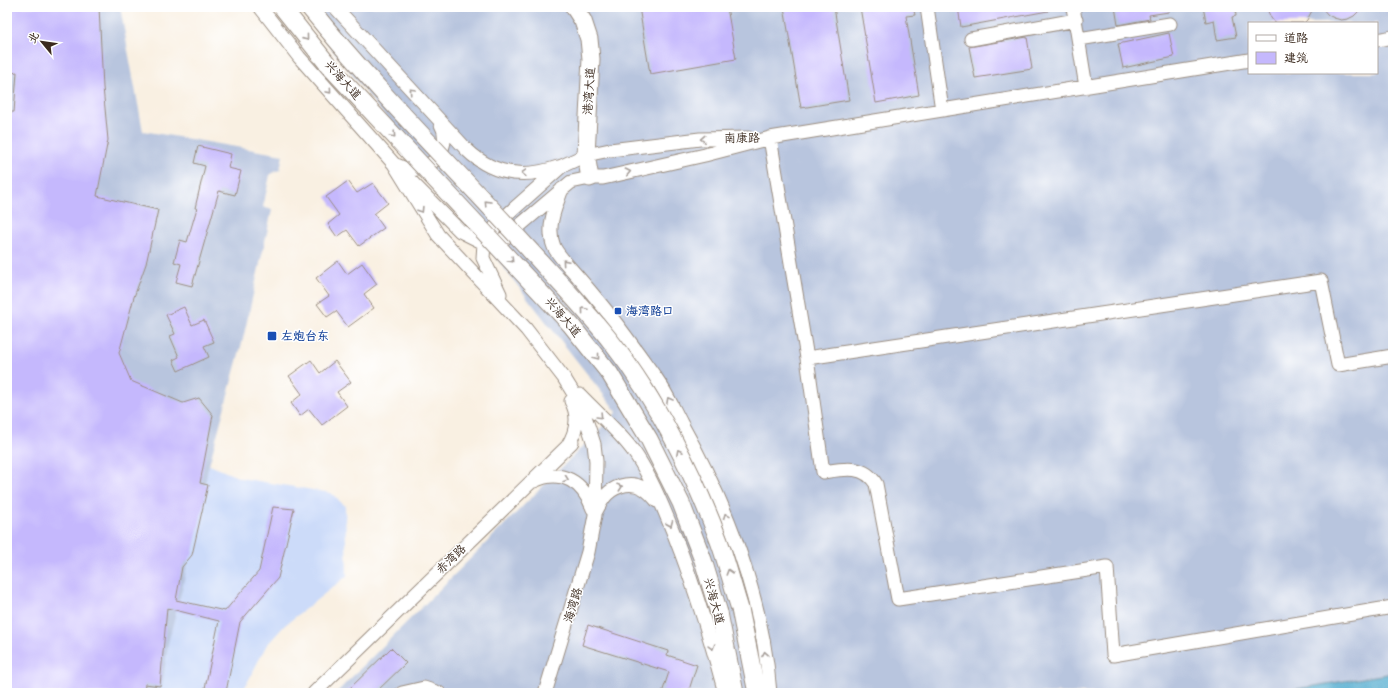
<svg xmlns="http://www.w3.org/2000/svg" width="1400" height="700" viewBox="0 0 1400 700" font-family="Pangolin,'LXGW WenKai TC',sans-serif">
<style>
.built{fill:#ccdbf9}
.industrial{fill:#b8c5de;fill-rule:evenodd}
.water{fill:#51abcf;stroke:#466a76}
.building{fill:#c5b8fd}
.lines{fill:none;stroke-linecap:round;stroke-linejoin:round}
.minor-casing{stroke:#9a8d80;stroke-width:15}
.major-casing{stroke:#9a8d80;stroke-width:19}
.minor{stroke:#fff;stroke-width:13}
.major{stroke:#fff;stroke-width:17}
.major-bridge-casing{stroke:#9a8d80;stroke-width:19;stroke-linecap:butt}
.major-bridge{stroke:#fff;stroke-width:17}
.oneway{stroke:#a79f9a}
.transit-dot{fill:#1a4fb4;stroke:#fff;stroke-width:1.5}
.labels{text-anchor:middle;stroke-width:3;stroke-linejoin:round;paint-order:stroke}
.street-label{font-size:12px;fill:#3b2a1e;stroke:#fff}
.transit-label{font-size:12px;font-weight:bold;fill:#164399;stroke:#fff;text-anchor:start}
</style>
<rect width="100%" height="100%" fill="#fff"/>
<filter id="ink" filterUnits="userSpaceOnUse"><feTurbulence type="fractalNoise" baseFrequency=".025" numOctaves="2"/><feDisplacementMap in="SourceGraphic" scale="8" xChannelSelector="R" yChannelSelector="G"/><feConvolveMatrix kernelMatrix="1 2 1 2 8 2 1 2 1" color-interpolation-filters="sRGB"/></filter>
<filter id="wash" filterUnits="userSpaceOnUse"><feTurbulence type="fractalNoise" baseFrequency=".012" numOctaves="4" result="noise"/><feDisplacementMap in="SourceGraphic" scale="16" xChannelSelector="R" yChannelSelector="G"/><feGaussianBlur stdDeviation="0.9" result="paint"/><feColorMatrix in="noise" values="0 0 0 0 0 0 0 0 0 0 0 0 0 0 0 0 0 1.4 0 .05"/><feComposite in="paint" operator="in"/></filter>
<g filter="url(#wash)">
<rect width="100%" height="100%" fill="#f9f0e2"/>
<path class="built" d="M186 455 240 478 331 493 345 506 347 576 285 625 266 646 242 693H7Z"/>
<path class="industrial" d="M7 7H120L143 131 283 155 280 170 276 171 270 175 263 207 272 210 243 339 208 469 182 589 168 643 162 687H160L158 693H7Z
M299 7H1393V673L1272 693H336L617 412ZM1249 23H1377V73H1249Z"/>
<path class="water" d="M1393 673V693H1272Z"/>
<g id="blocks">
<path class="building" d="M7 7H99L103 87 108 140 97 196 158 210 146 264 134 297 119 353 131 381 183 403 199 398 213 415 200 483 208 485 192 555 182 567 176 600 225 611 259 571 273 507 294 509 278 578 240 622 226 692 205 688 219 621 167 608 160 686 145 684 144 693H7V112H14L17 72 7 74Z
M639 7H727L736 59 650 74Z
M784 7H834L849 100 801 108Z
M860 7H913L915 15 906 16 919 95 876 103Z
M958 7H1047L1048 11 961 27Z
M1115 7H1168L1169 12 1149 15 1150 19 1118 25Z
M1203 7H1235L1236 16 1232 17 1236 37 1217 40 1214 20 1206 22Z
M1266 7H1314L1307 20 1304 23H1275L1271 18Z
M1321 7H1363L1354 16 1348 19 1341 20 1334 18 1328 15Z
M1169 33 1174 57 1123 68 1118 44Z
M1027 37 1032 69 975 78 969 47Z
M198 146 231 154 228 168 241 171 235 195 219 191 192 286 176 282 181 264 174 262 180 240 187 242 197 208H195L205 166 194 163Z
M348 181 357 193 373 183 388 203 374 214 384 228 359 246 347 230 337 237 328 224 339 215 326 197Z
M338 261 347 274 362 263 377 284 364 294 374 308 348 327 336 311 327 317 317 304 329 296 316 278Z
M184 307 192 325 204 320 214 342 204 346 209 357 178 371 173 360 179 357 170 336 175 334 166 315Z
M311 360 320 373 335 361 351 382 337 392 347 406 322 425 309 409 300 416 291 403 302 394 289 376Z
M588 625 668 651 667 655 697 665 688 693H662L669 672 582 645Z
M391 648 406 663 375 693H345Z"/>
</g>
</g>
<g filter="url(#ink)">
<use href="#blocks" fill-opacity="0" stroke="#9a8d80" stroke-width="1"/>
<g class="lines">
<g class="minor-casing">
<path id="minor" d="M260 7 299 57 394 164 438 235 526 329 564 378 582 407 594 444 596 461 595 515 588 552 545 693
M335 7 467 150C493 175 524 179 558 167
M927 7 942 110
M1073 7 1086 87
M971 39 1076 20
M1079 39 1170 24
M1377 40 1393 37
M770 138 807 358 823 472C843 469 864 464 876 484L898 599 1107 567 1113 655 1393 607
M394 164 460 231 484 243H491L497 242 505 238 571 182 590 178H603L705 155 770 138 1249 60
M396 165C400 166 404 169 408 169 428 173 447 153 444 133 444 130 441 125 440 122
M562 189C555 208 546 227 554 247 558 255 565 262 571 269 581 280 591 292 600 303 620 327 638 353 656 378 666 392 673 408 681 423 727 505 763 598 770 693
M500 294 483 258 484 243 498 223 562 166 586 155 610 150 700 139 748 138
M807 358 1321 281 1338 365 1393 356
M580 395C598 414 619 431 634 452 648 472 658 495 667 517 691 574 709 633 725 693
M567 447C576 433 580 417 571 401
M534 481C562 468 583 482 593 509
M595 513C598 508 600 503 603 499 611 487 629 480 643 488 648 491 653 496 657 501
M314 693 572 442
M402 693 424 688 439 693"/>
</g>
<g class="major-casing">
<path id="major" d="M574 7 583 21 589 39 591 59 586 155 590 178
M740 609 757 693
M719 613 735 693"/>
</g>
<use href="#minor" class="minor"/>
<use href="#major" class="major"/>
<g class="major-bridge-casing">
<path id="major-bridge" d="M282 7 330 67 571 325 610 374 649 439 681 503 703 560 719 613
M309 7C383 99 468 181 547 269 569 293 592 317 612 343 656 399 694 474 719 541 727 563 733 587 740 609"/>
</g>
<use href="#major-bridge" class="major-bridge"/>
</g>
<defs><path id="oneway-chevron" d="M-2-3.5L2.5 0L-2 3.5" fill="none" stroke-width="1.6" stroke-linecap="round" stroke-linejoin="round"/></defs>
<g class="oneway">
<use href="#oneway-chevron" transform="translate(306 38) rotate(51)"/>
<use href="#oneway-chevron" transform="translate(329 91) rotate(49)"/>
<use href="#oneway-chevron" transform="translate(412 91) rotate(-133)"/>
<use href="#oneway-chevron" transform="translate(393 135) rotate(47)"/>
<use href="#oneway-chevron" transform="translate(703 139) rotate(177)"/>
<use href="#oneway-chevron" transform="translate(628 172) rotate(-12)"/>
<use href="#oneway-chevron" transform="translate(524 173) rotate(-178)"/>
<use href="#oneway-chevron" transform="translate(487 203) rotate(-133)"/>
<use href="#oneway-chevron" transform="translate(421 210) rotate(58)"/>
<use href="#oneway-chevron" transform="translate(511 260) rotate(47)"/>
<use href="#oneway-chevron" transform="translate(565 262) rotate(-131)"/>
<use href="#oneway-chevron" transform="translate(584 310) rotate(-130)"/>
<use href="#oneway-chevron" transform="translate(597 357) rotate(52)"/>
<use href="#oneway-chevron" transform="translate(669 400) rotate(-119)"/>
<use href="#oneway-chevron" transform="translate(600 416) rotate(46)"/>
<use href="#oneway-chevron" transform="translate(679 452) rotate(-117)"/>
<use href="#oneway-chevron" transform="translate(566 479) rotate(19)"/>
<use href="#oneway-chevron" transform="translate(620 487) rotate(-19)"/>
<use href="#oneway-chevron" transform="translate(726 516) rotate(-111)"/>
<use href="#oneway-chevron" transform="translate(670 524) rotate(67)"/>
<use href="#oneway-chevron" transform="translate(729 572) rotate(-107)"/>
<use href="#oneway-chevron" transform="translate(712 647) rotate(74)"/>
<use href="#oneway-chevron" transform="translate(765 654) rotate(-100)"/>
</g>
</g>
<g class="transit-dot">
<rect x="614" y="307" width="8" height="8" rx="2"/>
<rect x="267" y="331" width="10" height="10" rx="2"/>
</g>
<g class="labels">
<g class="street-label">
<text transform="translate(343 80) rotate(48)" y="4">兴海大道</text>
<text transform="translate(589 91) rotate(-86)" y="4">港湾大道</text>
<text transform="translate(742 138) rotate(-1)" y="4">南康路</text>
<text transform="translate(563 317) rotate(49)" y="4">兴海大道</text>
<text transform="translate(451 559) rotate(-44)" y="4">赤湾路</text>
<text transform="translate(714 601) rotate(75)" y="4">兴海大道</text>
<text transform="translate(573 605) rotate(-73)" y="4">海湾路</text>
</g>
<g class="transit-label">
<text x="626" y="315">海湾路口</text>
<text x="281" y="340">左炮台东</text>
</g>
</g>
<rect width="1400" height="700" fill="none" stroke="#fff" stroke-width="24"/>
<rect x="1248" y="22" width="130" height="52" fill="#ffffff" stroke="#b1aaa5"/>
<rect x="1256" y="35" width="20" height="6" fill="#ffffff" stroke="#b1aaa5"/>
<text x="1284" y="42" font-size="12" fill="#3b2a1e">道路</text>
<rect x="1256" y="52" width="20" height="12" fill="#c5b8fd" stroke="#b1aaa5"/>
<text x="1284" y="62" font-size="12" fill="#3b2a1e">建筑</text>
<g transform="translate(42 42) rotate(299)" stroke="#ffffff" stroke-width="3" paint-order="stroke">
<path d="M0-3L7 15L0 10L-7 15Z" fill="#3b2a1e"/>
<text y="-6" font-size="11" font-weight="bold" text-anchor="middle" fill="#3b2a1e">北</text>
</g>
</svg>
